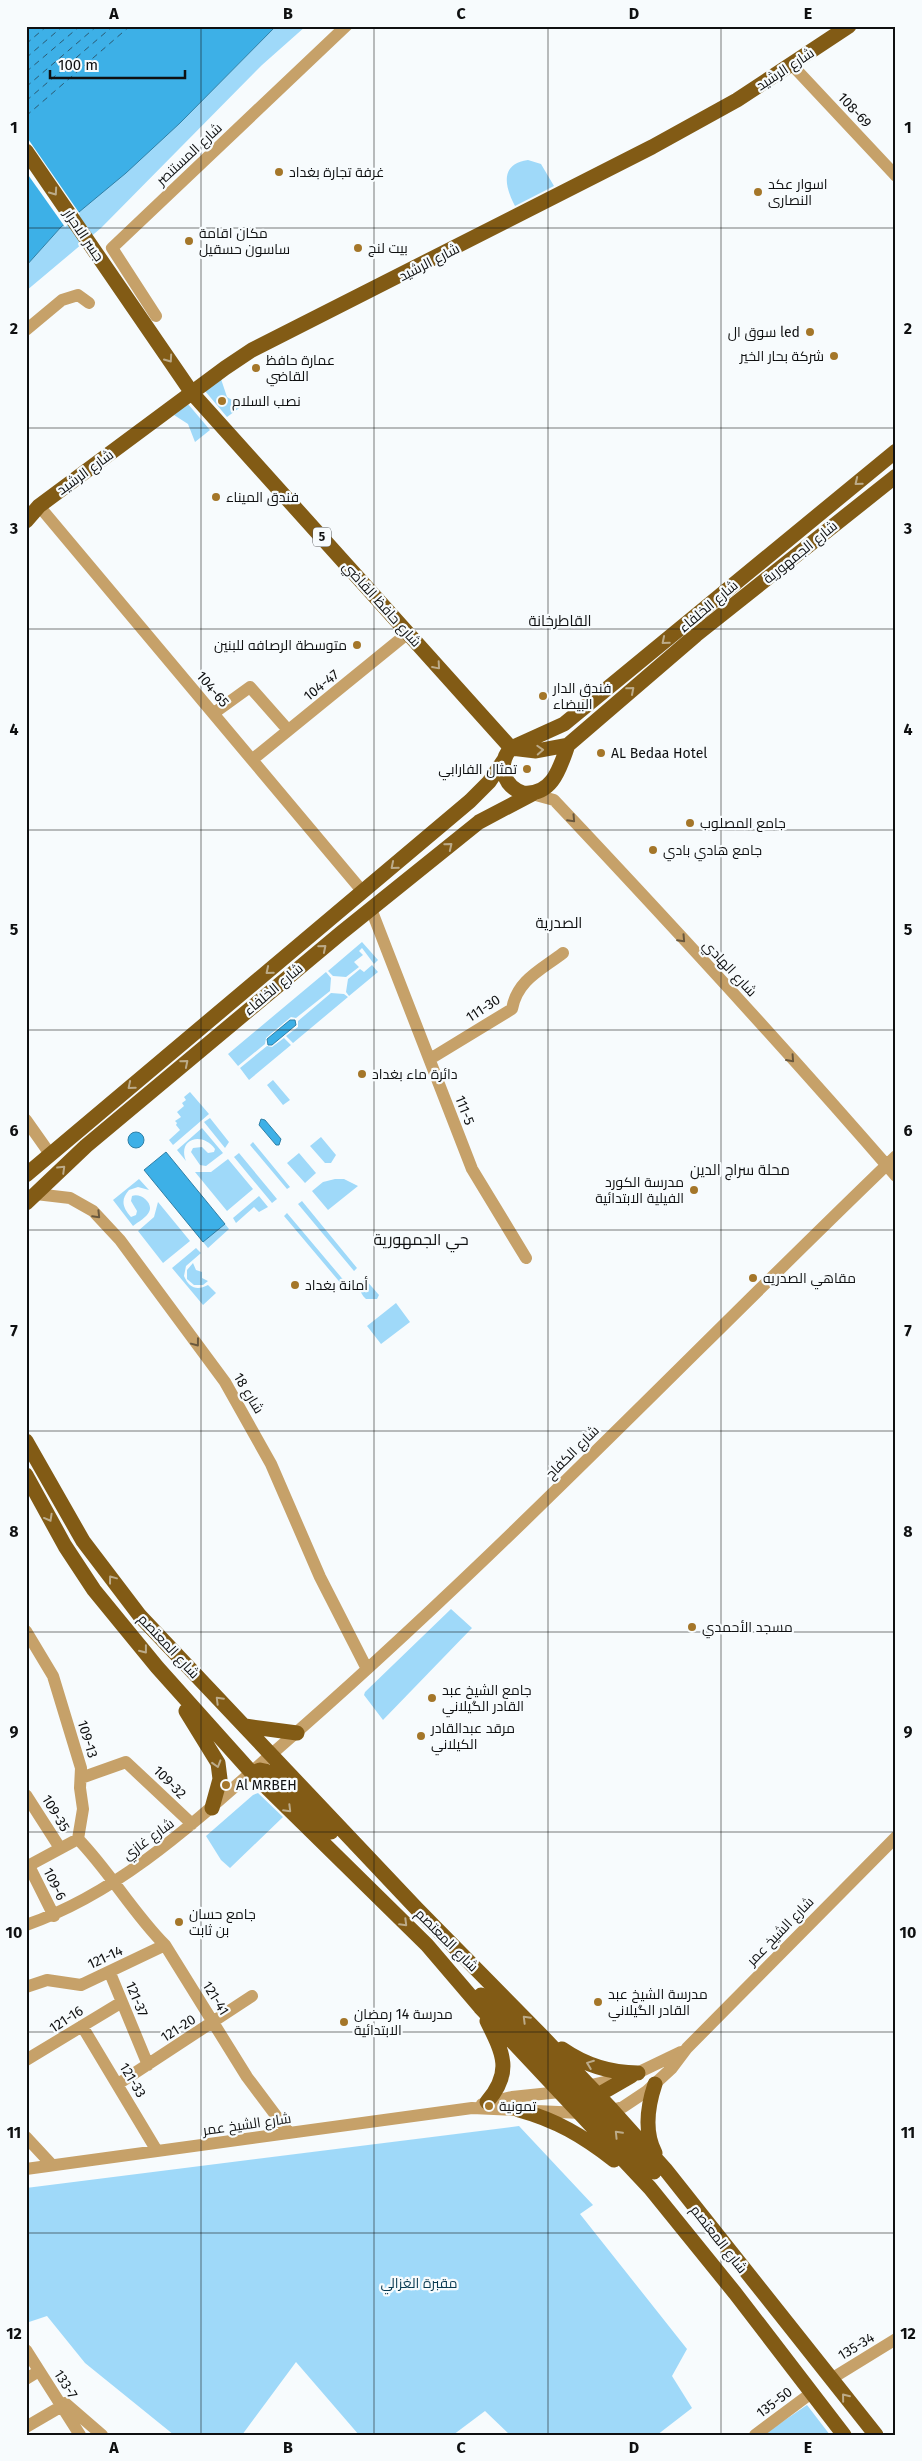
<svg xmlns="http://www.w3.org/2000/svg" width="922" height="2461" viewBox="0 0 922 2461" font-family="'Fira Sans',Cairo,sans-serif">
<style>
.green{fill:#9fd9f9}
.water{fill:#3db0e7;stroke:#2f80a7}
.pier{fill:#f7fbfd}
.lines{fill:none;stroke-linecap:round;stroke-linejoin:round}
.ferry{stroke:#2c5971;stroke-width:1;stroke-dasharray:6 5;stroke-linecap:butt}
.minor{stroke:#c6a169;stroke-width:12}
.major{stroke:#825b15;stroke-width:15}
.oneway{stroke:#bcab89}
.oneway2{stroke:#6a583d}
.grid{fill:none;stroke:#0f1011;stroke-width:1;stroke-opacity:0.55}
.poi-dot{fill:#a47629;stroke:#f7fbfd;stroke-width:2}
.labels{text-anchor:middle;stroke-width:4.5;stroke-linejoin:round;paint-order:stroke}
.shield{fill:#f7fbfd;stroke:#555658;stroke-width:1}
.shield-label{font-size:12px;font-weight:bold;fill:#0f1011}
.street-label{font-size:14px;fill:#0f1011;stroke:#f7fbfd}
.poi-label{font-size:14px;fill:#0f1011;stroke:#f7fbfd;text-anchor:start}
.park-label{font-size:14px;fill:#083a51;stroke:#f7fbfd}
.neighbourhood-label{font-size:15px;fill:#0f1011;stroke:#f7fbfd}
.quarter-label{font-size:16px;fill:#0f1011;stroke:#f7fbfd}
.neatline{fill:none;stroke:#0f1011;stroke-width:2}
.grid-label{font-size:16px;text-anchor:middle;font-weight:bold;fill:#0f1011}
</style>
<rect width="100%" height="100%" fill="#f7fbfd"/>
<path class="green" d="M276 26H306L262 65 101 228 26 291V266L61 227 180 123Z
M528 160 541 164 554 186 515 206C505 187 499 164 528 160Z
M221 379 227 397 242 406 227 417 205 391Z
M188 404 210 430 195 442 188 424 174 415Z
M362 942 378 960 374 964 362 948 359 951 363 955 354 962 359 967 346 977 333 976 328 971Z
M372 965 378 972 349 996 346 992 348 979 360 969 364 972Z
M326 972 331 978 330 991 296 1018 291 1017 266 1038 265 1044 238 1066 228 1054Z
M331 993 344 994 348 997 293 1043 286 1036 298 1027V1021Z
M284 1038 291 1045 249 1080 240 1068 267 1046 272 1047Z
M273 1080 290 1100 283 1105 267 1085Z
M190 1092 209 1114 173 1145 169 1140 180 1130 176 1125 177 1123 175 1121 181 1117 177 1112 184 1106 182 1103 186 1100 184 1097Z
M210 1118 229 1142 225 1148 204 1122Z
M202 1128 223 1153 206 1166 200 1165 191 1152 193 1148 202 1147 208 1153 214 1152 215 1149C202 1131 177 1139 186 1161L177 1150Z
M321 1137 336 1155 331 1163H325L310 1146Z
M253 1142 290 1187 287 1189 250 1145Z
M239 1153 277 1199 272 1203 234 1157Z
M299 1153 316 1173 305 1183 287 1163Z
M228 1159 253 1189 227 1211 195 1172H211Z
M139 1179 149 1190 138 1187 129 1190C120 1200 123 1208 131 1217L136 1215 137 1211 131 1201 132 1196C140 1192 154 1203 149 1212 147 1217 138 1222 133 1226L113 1200Z
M335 1179H344L358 1186 328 1210 312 1191 323 1182Z
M259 1196 268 1207 259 1212 254 1207 236 1223 233 1218Z
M302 1201 357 1268 354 1271 298 1204Z
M158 1202 190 1241 163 1263 138 1231 154 1217Z
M287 1213 346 1283 343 1286 284 1216Z
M225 1224 229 1229 208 1248 203 1242Z
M196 1248 201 1253 186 1266 184 1276C189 1288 197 1291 208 1285L216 1293 203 1305 172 1268Z
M193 1263 196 1270 202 1272V1278L208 1281 203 1285H194L187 1279V1270Z
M365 1279 379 1295 377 1299H366C359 1293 358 1285 365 1279Z
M396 1303 410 1322 381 1344 367 1326Z
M451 1609 472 1628 383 1720 364 1695 365 1692Z
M258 1793 283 1817 230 1868 221 1860 206 1836 253 1795Z
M519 2126 593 2205 580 2214 687 2349 672 2376 692 2408 657 2435H510L485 2411 453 2435H359L296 2362 242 2435H174L85 2363 47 2316 26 2323V2188Z
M807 2405 830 2435H763Z"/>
<path class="water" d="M26 26H276L180 123 126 173 61 227 26 266Z
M290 1020H295L296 1025 272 1045H268L267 1039Z
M261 1119 265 1120 281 1139 279 1145H276L259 1125Z
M128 1140a8 8 0 1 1 16 0a8 8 0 1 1-16 0Z
M166 1152 225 1224 203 1242 144 1170Z"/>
<path class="pier" d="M26 136 80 214 65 227 26 172Z"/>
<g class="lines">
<path class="ferry" d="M26 29 29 26
M26 44 47 26
M26 58 63 26
M26 72 80 26
M26 87 97 26
M26 101 113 26
M26 116 130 26"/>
<path class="minor" d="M792 65 896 176
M156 316 112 248 346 26
M26 330 62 300 78 295 89 303
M39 506 363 892
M214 713 250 687 288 730
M253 759 408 633
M532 794 554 800C670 923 785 1048 896 1176
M371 909 472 1169 526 1258
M430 1059 512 1009C517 980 541 970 563 953
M26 1120 50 1154
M36 1194 70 1198 93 1211 120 1240 225 1382 271 1464 320 1577 367 1669
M26 1631 53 1676 81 1768 80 1788 83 1809 78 1839C110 1872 133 1913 165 1945L247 2077 289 2133
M81 1778 126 1762 192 1824
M26 1795 60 1848
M29 1866 54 1916
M26 1867 78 1839
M26 1925C122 1892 199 1818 274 1752 491 1564 689 1355 896 1156
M110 1973 148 2065
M26 1987 47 1980 81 1985 165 1945
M82 2026 157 2151
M26 2060 122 2002
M118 2084 252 1996
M482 2104 512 2097 560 2092 631 2076 681 2052
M26 2137 52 2165
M26 2169 472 2108 581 2113 612 2110 623 2107 647 2091 672 2068 687 2048 896 1837
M26 2350 80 2435
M26 2379 39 2371
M831 2379 896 2339
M65 2403 102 2435
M26 2427 62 2406
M755 2435 810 2394"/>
<path class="major" d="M26 151 192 393 511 748
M26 521 39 506 225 368 252 350 652 147 737 100 849 26
M568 745C560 767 553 796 523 793 503 786 497 764 511 748L564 724 896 451
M511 748 536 751 568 745 696 635 896 476
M26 1175 470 801 489 782 504 760
M26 1203 86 1146 341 933 479 822 532 794
M26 1441 83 1541 140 1616 417 1909 543 2037 612 2110 665 2169 876 2435
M26 1475 65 1546 94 1590 157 1667 252 1773 427 1945 480 2007 650 2188 735 2293 844 2435
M186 1711 218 1763 220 1779 212 1808
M245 1726 297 1733
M252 1773 260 1770 274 1773 331 1832
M481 1995 590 2103 597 2108 612 2110
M562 2049C585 2065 610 2073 638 2073
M655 2084C648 2105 644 2132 655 2153
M487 2102C513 2072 503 2053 487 2021
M591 2102 598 2095 631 2076
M587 2106 654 2172
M519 2110C556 2120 583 2136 614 2160"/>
</g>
<defs><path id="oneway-chevron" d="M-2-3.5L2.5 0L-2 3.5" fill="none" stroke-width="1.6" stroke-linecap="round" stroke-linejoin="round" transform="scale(1.25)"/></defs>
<g class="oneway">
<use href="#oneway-chevron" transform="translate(54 192) rotate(55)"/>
<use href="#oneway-chevron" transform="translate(169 359) rotate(55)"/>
<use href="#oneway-chevron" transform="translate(858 482) rotate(141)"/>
<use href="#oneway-chevron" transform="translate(665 641) rotate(140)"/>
<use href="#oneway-chevron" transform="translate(437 666) rotate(49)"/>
<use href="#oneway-chevron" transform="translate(631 690) rotate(-41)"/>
<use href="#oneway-chevron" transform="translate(540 750) rotate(-3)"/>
<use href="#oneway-chevron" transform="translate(449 846) rotate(-39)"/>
<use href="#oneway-chevron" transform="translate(394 866) rotate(140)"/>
<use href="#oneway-chevron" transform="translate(323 948) rotate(-40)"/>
<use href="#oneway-chevron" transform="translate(269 971) rotate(140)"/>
<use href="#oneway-chevron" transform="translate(185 1063) rotate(-40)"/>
<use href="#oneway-chevron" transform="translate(131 1086) rotate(140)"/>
<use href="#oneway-chevron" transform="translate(62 1169) rotate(-44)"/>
<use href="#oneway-chevron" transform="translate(49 1518) rotate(61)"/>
<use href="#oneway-chevron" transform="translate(112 1579) rotate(-127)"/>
<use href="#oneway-chevron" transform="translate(144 1650) rotate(52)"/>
<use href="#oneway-chevron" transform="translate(219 1700) rotate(-135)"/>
<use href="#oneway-chevron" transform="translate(217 1764) rotate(73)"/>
<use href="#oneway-chevron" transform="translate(288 1809) rotate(45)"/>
<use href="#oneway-chevron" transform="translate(404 1923) rotate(45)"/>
<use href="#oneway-chevron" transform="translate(526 2019) rotate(-135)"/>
<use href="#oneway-chevron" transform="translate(590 2064) rotate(-159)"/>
<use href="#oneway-chevron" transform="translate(618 2134) rotate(-134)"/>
<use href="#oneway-chevron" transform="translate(845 2397) rotate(-129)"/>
</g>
<g class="oneway2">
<use href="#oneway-chevron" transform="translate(572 819) rotate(47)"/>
<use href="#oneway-chevron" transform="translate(682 939) rotate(47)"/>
<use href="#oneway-chevron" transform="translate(791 1059) rotate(48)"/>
<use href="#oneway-chevron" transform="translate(97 1215) rotate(46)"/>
<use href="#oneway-chevron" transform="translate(196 1343) rotate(53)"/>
</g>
<path class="grid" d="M201 26V2435M374 26V2435M548 26V2435M721 26V2435M26 228H896M26 428H896M26 629H896M26 830H896M26 1030H896M26 1230H896M26 1431H896M26 1632H896M26 1832H896M26 2032H896M26 2233H896"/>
<g class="poi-dot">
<circle cx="279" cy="172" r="5"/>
<circle cx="758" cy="192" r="5"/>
<circle cx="189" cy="241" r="5"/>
<circle cx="358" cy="248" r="5"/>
<circle cx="810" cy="332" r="5"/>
<circle cx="834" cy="356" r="5"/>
<circle cx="256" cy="368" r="5"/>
<circle cx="222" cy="401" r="5"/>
<circle cx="216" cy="497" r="5"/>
<circle cx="357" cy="645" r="5"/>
<circle cx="543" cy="696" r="5"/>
<circle cx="601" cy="753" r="5"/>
<circle cx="527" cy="769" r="5"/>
<circle cx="690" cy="823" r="5"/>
<circle cx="653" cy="850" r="5"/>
<circle cx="362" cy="1074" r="5"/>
<circle cx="694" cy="1190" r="5"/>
<circle cx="753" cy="1278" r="5"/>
<circle cx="295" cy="1285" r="5"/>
<circle cx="692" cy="1627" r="5"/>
<circle cx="432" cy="1698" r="5"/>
<circle cx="421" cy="1736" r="5"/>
<circle cx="226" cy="1785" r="5"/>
<circle cx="179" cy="1922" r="5"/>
<circle cx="598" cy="2002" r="5"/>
<circle cx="344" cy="2022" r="5"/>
<circle cx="489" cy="2106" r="5"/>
</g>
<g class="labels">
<rect class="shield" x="313" y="527.5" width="18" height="19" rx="4"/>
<g class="shield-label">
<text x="322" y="541">5</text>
</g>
<g class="street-label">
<text transform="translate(785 69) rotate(-33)" y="5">شارع الرشيد</text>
<text transform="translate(855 110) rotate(47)" y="5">108-69</text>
<text transform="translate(189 154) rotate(-43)" y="5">شارع المستنصر</text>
<text transform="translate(84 235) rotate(56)" y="5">جسر الاحرار</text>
<text transform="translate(429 262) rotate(-27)" y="5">شارع الرشيد</text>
<text transform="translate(85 472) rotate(-36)" y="5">شارع الرشيد</text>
<text transform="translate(800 552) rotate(-39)" y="5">شارع الجمهورية</text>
<text transform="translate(382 604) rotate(48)" y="5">شارع حافظ القاضي</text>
<text transform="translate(708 606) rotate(-40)" y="5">شارع الخلفاء</text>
<text transform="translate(321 685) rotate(-39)" y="5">104-47</text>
<text transform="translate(213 689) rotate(50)" y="5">104-65</text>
<text transform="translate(730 968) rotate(47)" y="5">شارع الهادي</text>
<text transform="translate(273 989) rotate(-40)" y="5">شارع الخلفاء</text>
<text transform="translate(483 1008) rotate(-33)" y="5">111-30</text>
<text transform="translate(465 1110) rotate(69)" y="5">111-5</text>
<text transform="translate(249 1393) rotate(59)" y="5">شارع 18</text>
<text transform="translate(572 1452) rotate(-45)" y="5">شارع الكفاح</text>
<text transform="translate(169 1646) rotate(47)" y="5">شارع المعتصم</text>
<text transform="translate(88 1739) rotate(73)" y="5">109-13</text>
<text transform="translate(170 1782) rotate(45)" y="5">109-32</text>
<text transform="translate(56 1813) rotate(59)" y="5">109-35</text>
<text transform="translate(148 1839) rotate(-36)" y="5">شارع غازي</text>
<text transform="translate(55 1884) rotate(64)" y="5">109-6</text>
<text transform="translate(780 1931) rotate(-46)" y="5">شارع الشيخ عمر</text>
<text transform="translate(447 1940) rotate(45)" y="5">شارع المعتصم</text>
<text transform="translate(105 1957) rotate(-25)" y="5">121-14</text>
<text transform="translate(216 1998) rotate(58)" y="5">121-41</text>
<text transform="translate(137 1999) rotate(68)" y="5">121-37</text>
<text transform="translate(66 2019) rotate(-33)" y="5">121-16</text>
<text transform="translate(178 2028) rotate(-33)" y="5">121-20</text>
<text transform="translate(133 2080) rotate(59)" y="5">121-33</text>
<text transform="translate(247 2124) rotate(-8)" y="5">شارع الشيخ عمر</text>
<text transform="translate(719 2239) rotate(52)" y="5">شارع المعتصم</text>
<text transform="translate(856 2346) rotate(-31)" y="5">135-34</text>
<text transform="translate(66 2384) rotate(58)" y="5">133-7</text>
<text transform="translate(774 2402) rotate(-37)" y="5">135-50</text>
</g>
<g class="poi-label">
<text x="289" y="177">غرفة تجارة بغداد</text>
<text x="768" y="189">اسوار عكد<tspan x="768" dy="16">النصارى</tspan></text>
<text x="199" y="238">مكان اقامة<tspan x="199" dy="16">ساسون حسقيل</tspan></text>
<text x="368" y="253">بيت لنج</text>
<text x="800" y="337" text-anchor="end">سوق ال led</text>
<text x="824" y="361" text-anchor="end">شركة بحار الخير</text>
<text x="266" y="365">عمارة حافظ<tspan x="266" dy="16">القاضي</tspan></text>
<text x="232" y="406">نصب السلام</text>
<text x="226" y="502">فندق الميناء</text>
<text x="347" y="650" text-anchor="end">متوسطة الرصافه للبنين</text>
<text x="553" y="693">فندق الدار<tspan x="553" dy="16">البيضاء</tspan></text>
<text x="611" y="758">AL Bedaa Hotel</text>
<text x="517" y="774" text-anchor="end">تمثال الفارابي</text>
<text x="700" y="828">جامع المصلوب</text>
<text x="663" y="855">جامع هادي بادي</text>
<text x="372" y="1079">دائرة ماء بغداد</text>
<text x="684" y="1187" text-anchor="end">مدرسة الكورد<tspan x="684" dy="16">الفيلية الابتدائية</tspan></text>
<text x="763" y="1283">مقاهي الصدريه</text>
<text x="305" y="1290">أمانة بغداد</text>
<text x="702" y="1632">مسجد الأحمدي</text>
<text x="442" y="1695">جامع الشيخ عبد<tspan x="442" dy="16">القادر الگيلاني</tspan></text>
<text x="431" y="1733">مرقد عبدالقادر<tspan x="431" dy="16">الكيلاني</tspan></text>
<text x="236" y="1790">Al MRBEH</text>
<text x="189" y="1919">جامع حسان<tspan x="189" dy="16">بن ثابت</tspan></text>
<text x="608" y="1999">مدرسة الشيخ عبد<tspan x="608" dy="16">القادر الگيلاني</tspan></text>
<text x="354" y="2019">مدرسة 14 رمضان<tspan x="354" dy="16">الابتدائية</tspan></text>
<text x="499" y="2111">تمونية</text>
</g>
<g class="park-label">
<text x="419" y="2288">مقبرة الغزالي</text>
</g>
<g class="neighbourhood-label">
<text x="560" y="626">القاطرخانة</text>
<text x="559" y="928">الصدرية</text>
<text x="740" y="1175">محلة سراج الدين</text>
</g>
<g class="quarter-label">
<text x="421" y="1245">حي الجمهورية</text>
</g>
</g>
<rect width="922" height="2461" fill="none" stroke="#f7fbfd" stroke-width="55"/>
<path d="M50 70v8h135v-8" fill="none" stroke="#0f1011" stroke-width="2.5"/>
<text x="58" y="70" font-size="15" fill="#0f1011" stroke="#f7fbfd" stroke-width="4" paint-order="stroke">100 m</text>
<rect x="28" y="28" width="866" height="2406" class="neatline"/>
<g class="grid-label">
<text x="114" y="19">A</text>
<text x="288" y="19">B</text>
<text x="461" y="19">C</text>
<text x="634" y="19">D</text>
<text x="808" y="19">E</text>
<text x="14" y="133">1</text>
<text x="908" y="133">1</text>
<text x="14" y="334">2</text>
<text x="908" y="334">2</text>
<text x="14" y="534">3</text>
<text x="908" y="534">3</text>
<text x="14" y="735">4</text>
<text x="908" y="735">4</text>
<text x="14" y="935">5</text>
<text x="908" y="935">5</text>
<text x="14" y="1136">6</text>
<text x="908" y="1136">6</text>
<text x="14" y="1336">7</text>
<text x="908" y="1336">7</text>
<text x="14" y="1537">8</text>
<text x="908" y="1537">8</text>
<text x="14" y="1737">9</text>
<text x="908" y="1737">9</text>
<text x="14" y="1938">10</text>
<text x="908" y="1938">10</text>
<text x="14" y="2138">11</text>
<text x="908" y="2138">11</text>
<text x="14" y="2339">12</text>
<text x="908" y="2339">12</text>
<text x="114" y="2453">A</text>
<text x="288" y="2453">B</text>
<text x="461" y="2453">C</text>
<text x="634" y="2453">D</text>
<text x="808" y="2453">E</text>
</g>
</svg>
